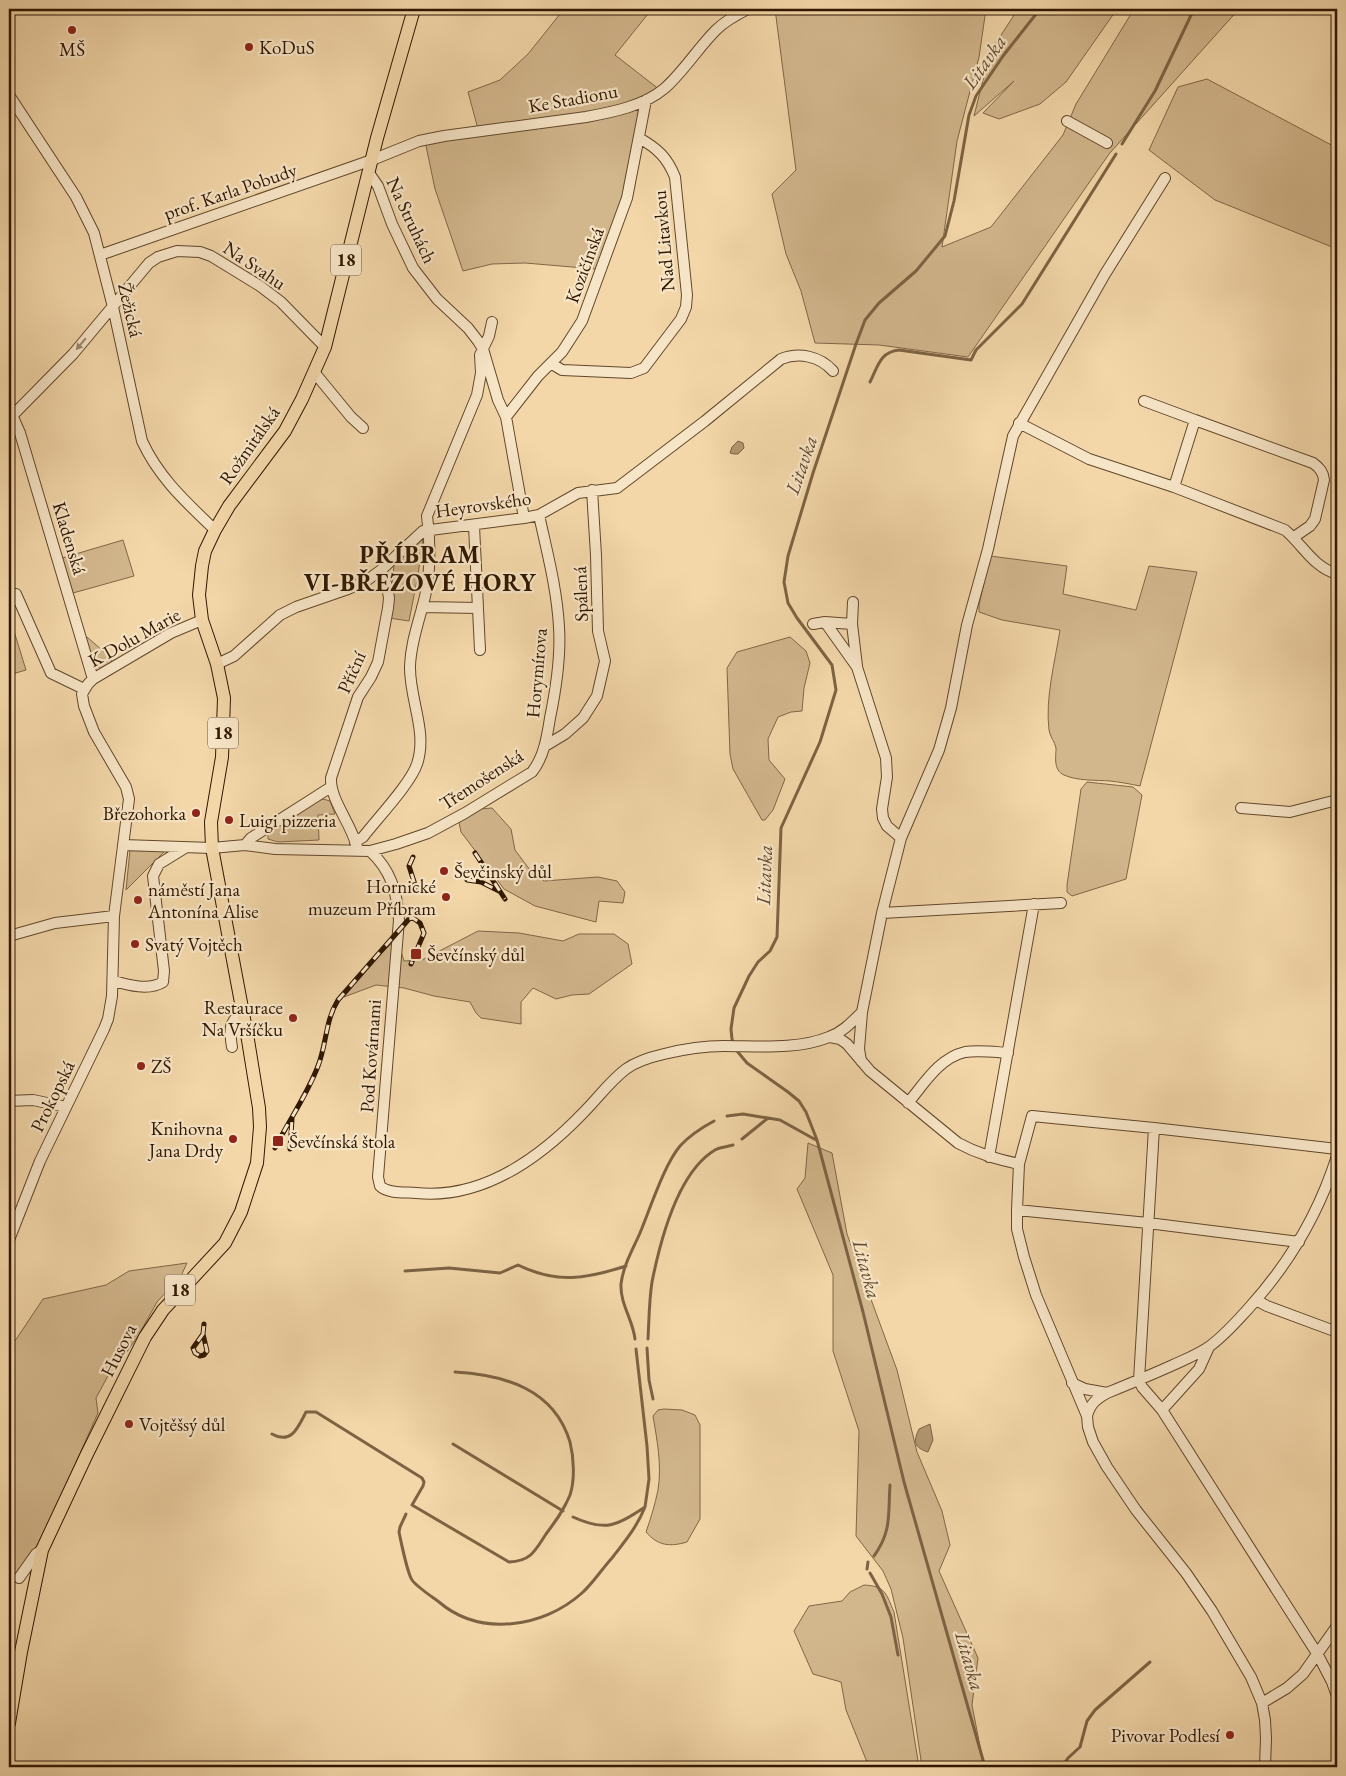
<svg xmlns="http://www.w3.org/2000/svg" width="1346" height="1776" viewBox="0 0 1346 1776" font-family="'EB Garamond',serif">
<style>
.green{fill:#d2b68c;stroke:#816646}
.water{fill:#b19670;stroke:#7d6343}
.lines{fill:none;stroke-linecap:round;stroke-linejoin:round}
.stream{stroke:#7d6343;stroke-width:3}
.minor-casing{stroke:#61472a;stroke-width:12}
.major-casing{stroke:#301700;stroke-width:14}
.minor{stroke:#f7e5c7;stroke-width:10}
.major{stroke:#f3d7a9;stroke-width:12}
.rail-casing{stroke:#301700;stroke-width:5}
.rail{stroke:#f7e5c7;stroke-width:3;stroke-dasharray:9;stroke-linecap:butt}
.oneway{fill:#9d886d}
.poi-dot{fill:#8f2418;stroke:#f7e5c7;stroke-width:2}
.labels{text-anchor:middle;stroke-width:4.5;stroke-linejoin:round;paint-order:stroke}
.shield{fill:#f7e5c7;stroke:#6c553c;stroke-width:1}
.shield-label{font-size:18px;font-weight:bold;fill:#301700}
.poi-label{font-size:19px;fill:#301700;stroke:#f7e5c7;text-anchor:start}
.street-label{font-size:19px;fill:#301700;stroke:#f7e5c7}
.water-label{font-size:20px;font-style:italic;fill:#644a2d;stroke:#f7e5c7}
.district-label{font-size:24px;font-weight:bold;letter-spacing:1px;fill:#301700;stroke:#f7e5c7}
</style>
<rect width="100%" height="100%" fill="#f3d7a9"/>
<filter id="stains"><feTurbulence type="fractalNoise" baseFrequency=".004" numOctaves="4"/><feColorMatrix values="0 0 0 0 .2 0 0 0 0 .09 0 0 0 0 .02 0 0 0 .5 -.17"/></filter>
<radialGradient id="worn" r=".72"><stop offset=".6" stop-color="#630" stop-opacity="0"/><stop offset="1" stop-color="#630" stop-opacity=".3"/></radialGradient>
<path class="green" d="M564 9H652L615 55 660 90 599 115 478 129 468 92 500 80 528 54Z
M775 9H986L979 57 957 141 942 247 991 227 1063 135 1076 104 1134 9H1239L1109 154 968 357 879 345 815 343 801 291 786 254 772 194 796 170Z
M1018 9H1117L1066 82 1040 104 999 119 983 113 1014 81 974 116 990 52Z
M1207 79 1337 148V249L1215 200 1149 150 1178 87Z
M645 102 627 199 596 269 525 263 492 264 463 271 435 189 425 141Z
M423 539 418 575 409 621 389 618 394 565Z
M123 540 134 576 73 593 62 558Z
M990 556 1067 566 1063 594 1136 610 1149 566 1197 572 1140 786C1130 784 1120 782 1110 781 1096 780 1077 781 1064 775 1053 770 1056 757 1056 748 1055 742 1050 737 1049 730 1045 699 1055 661 1060 630L1002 620 979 612V605Z
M9 615 26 670 9 675Z
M87 637 111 658 112 662 101 669C90 664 89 648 86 638Z
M790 637 806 651 810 663 804 688 802 711 791 712 778 717 768 739 769 760 785 779 773 810 765 820H762L733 769 730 754 727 668 737 652Z
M1087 782 1133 787 1142 795 1126 879 1072 896 1067 892V885L1081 789Z
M323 799 330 801 335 814 318 815 319 840 278 842 268 839V832L314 801Z
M492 808 511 829 515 850 533 874 544 881 598 877 617 881 625 892 623 903 599 901 596 922 535 906 504 889 461 832 459 822 479 809Z
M130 850H166L126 890Z
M478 931 519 933 563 941 579 934H614L628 944 632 964 589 994 572 995 556 999 533 988 521 1002V1024L481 1018 476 1013 470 1002 434 996 404 988 376 985 344 997 373 962 397 938 404 961 422 960Z
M808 1143 832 1153 847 1234 897 1370 917 1452 942 1511 950 1545 939 1571 978 1658 972 1705 984 1767H922L903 1638 891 1589 883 1571 856 1536 859 1431 833 1351V1275L797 1189 805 1178Z
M187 1263 181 1276 157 1302 138 1336 126 1353 116 1361 96 1398 98 1413 37 1550 9 1586V1346L11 1347 43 1299 106 1285 129 1271Z
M664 1409 682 1410 695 1415 700 1425V1519L687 1542C670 1547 658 1546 646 1532 651 1518 655 1504 658 1490 662 1465 657 1440 653 1416L658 1410Z
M864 1585C886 1586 886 1594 894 1612L919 1767H869L846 1710 841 1682 813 1674 794 1631 809 1606 842 1601 850 1592Z"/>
<path class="water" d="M738 441 743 443 744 448 738 454H734L730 453 732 447Z
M930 1424 933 1440 928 1452C914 1448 913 1441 919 1429Z"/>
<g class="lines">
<path class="stream" d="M1122 144 1155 91 1194 9
M870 382C878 366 880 352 899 350L971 360 976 350 1022 304 1116 154
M727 1116 743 1114 780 1120 816 1140
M742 1139 768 1118
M405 1271 449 1268 500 1273 518 1265C557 1284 586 1279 626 1266
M635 1339C633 1320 620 1304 621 1284 623 1266 633 1249 640 1233 650 1209 664 1165 680 1146 690 1135 701 1128 714 1121
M648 1339C649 1321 649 1301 652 1282 660 1242 678 1172 715 1150 720 1147 727 1147 733 1145
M647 1348 649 1380 653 1399
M272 1434C292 1445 298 1427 306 1412H316L422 1478 424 1482 423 1486 412 1505 509 1562C531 1561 535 1551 546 1534 555 1522 564 1510 570 1495 575 1480 574 1458 570 1442 554 1389 505 1375 455 1372
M453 1444 563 1511
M406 1514 400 1527 399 1532C401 1542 408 1574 412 1580 417 1587 431 1596 439 1602 480 1637 543 1628 582 1593 593 1583 602 1569 612 1558 625 1541 637 1527 645 1507
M573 1517C606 1532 616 1526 645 1507L649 1479 647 1446 636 1349
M874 1556C892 1531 888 1514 890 1485
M867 1569 868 1562
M870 1573 882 1594 891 1617 898 1655
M985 1767 904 1482 863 1312 817 1140 806 1112 799 1101 788 1092 747 1063 737 1051 732 1039 731 1029 734 1008 749 976 758 962 770 951 777 937 781 828 820 742 836 690 832 665 797 618 788 603 784 582 788 556 813 473 856 344 865 320 879 303 916 271 945 236 954 201 969 115 976 96 1003 56 1040 9
M1062 1767 1068 1758 1080 1747 1087 1721 1095 1710 1150 1662"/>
<g class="minor-casing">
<path id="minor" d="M9 95 76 197 94 233 113 307 142 441C159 478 186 502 215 530
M1067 121 1107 143
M369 173 378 186 392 224 413 268 437 299 468 328 478 341 483 349 498 400 506 417 524 518
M100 255 372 160 419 141 444 136 586 117C613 112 644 106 665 88 684 71 698 48 716 30 725 21 736 15 748 9
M552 364 562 370 631 373 644 368 681 319 686 307 687 295 675 177C667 157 657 148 639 138
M314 372 351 417 363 428
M1144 401 1195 420
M9 408 20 433 93 679
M9 417 13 415 73 354 149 263 158 257 177 251 200 252 211 256 260 286 281 302 325 347
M506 417 538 376 562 352 582 321 627 198 646 100
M1019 423 1089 459 1174 487 1285 530C1303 545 1313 567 1337 574
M1174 487 1195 420 1313 463C1320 468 1323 472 1324 480L1315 519 1310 526 1294 537
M474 526 480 650
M16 594 51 673 84 689
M853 602 852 624 857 666
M422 607 478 608
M825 622 857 667 886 758 887 777 882 809 883 818 887 826 901 838
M813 624 825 622 852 624
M217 664 234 656 280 615 296 607 348 589 366 581 381 570 423 531 524 518 539 515 578 493 617 488 705 421 781 359C799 352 820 356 833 371
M545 746 565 734 583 718 597 696 605 661 598 631 596 555 592 490
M1241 808 1290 812 1337 800
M355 842 363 837C376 820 411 783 417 764 428 732 409 698 410 666 411 636 424 610 428 581 430 560 430 537 427 516L477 395 481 373 480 355 489 336 492 322
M123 845 212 848 245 845 275 849 370 851 396 844 428 833 465 813 532 772C544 757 547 737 550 718 556 689 561 657 559 627 557 589 547 552 539 515
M245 845 251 838 331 787
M357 847C351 823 330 800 331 778L358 697 371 677 378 662 388 608 389 598 387 586 381 570
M370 851C391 870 397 892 399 920L378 1177 380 1186C388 1194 406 1192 416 1193 483 1200 540 1158 584 1112 598 1098 610 1081 626 1069 637 1061 651 1057 664 1054 684 1049 704 1046 724 1046 758 1046 797 1050 829 1037 843 1032 852 1022 862 1012
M882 913 1061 903
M9 936 55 923 114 916
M114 981C128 985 149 991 163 982L164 971 153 876 159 864 185 848
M830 1037 840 1039 847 1044 870 1071 958 1143C978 1154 997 1159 1019 1164L1017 1210V1229L1024 1257 1036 1295 1087 1416 1088 1427 1093 1442 1107 1467 1136 1510 1186 1573 1212 1611 1251 1677 1262 1703 1265 1720 1266 1738 1265 1767
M232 1047C229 1028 229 1024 242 1010
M861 1061 859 1049 862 1012 882 913 901 838 939 750 951 708 967 625 988 549 1013 436 1105 274 1165 178
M9 1101 33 1100 66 1107
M908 1103C924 1084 939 1058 965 1052 979 1050 994 1052 1008 1053
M1154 1128 1337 1149
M989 1157 1034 904
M1019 1164 1032 1116 1154 1128 1139 1380 1142 1387 1162 1410 1318 1655 1332 1682 1337 1696
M1017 1210 1148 1223 1299 1242
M9 1240 40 1161 104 1029 108 1019 112 996 114 916 129 799 126 787 94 732 84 706 82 694 88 684 93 679 171 633 202 620
M1256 1300 1267 1306 1337 1332
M1072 1383 1085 1389 1107 1393
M1162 1410 1199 1369 1209 1347
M1087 1416C1090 1404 1096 1399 1107 1393 1129 1384 1151 1375 1173 1365 1186 1359 1199 1354 1210 1346 1225 1335 1236 1322 1248 1309 1289 1264 1319 1213 1337 1156
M19 1578 36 1554 42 1550
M1262 1703 1287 1688 1303 1674 1337 1626"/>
</g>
<g class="major-casing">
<path id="major" d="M9 1723 21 1652 42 1550 87 1454 145 1337 163 1310 225 1243 241 1212 257 1163 260 1127 259 1108 248 1040 212 848 211 822 222 757 224 698 217 664 202 620 199 595 202 566 205 551 215 530 229 506 285 431 302 399 325 347 377 138 414 9"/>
</g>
<use href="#minor" class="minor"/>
<use href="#major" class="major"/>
<g class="rail-casing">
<path id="rail" d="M475 853 505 899
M413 857 409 866 416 888
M467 880 481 882 499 891
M275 1148C289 1120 307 1095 318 1066 327 1043 325 1021 338 1000L409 919 413 918 420 923 424 933 411 964
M290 1149 292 1119
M203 1334 193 1348 195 1353 200 1356 204 1355 207 1351 203 1334 204 1324"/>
</g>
<use href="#rail" class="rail"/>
</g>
<defs><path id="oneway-solid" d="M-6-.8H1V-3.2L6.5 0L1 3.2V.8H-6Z" transform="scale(1.25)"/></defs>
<use class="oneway" href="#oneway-solid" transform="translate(81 344) rotate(130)"/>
<g class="poi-dot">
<circle cx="72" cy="30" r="5"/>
<circle cx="249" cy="47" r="5"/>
<circle cx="196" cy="813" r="5"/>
<circle cx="229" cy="820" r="5"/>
<circle cx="444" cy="871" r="5"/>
<circle cx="446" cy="897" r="5"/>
<circle cx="138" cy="900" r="5"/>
<circle cx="135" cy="944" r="5"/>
<rect x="410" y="948" width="12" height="12" rx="2.5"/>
<circle cx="293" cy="1018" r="5"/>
<circle cx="141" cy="1066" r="5"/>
<circle cx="233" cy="1139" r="5"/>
<rect x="272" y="1135" width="12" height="12" rx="2.5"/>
<circle cx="129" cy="1424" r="5"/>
<circle cx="1230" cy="1735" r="5"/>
</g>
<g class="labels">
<g class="shield">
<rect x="331" y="244.5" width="30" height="31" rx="4"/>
<rect x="208" y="717.5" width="30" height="31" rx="4"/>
<rect x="165" y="1274.5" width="30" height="31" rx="4"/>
</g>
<g class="shield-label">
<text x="346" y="266">18</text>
<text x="223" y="739">18</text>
<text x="180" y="1296">18</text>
</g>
<g class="poi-label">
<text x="259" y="54">KoDuS</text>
<text x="72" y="56" text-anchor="middle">MŠ</text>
<text x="186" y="820" text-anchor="end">Březohorka</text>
<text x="239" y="827">Luigi pizzeria</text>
<text x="454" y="878">Ševčinský důl</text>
<text x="436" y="893" text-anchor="end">Hornické<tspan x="436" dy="22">muzeum Příbram</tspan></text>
<text x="148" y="896">náměstí Jana<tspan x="148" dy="22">Antonína Alise</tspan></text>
<text x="145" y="951">Svatý Vojtěch</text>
<text x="427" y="961">Ševčínský důl</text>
<text x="283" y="1014" text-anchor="end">Restaurace<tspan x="283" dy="22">Na Vršíčku</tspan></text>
<text x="151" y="1073">ZŠ</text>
<text x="223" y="1135" text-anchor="end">Knihovna<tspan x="223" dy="22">Jana Drdy</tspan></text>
<text x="289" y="1148">Ševčínská štola</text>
<text x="139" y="1431">Vojtěšsý důl</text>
<text x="1220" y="1742" text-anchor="end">Pivovar Podlesí</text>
</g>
<g class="street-label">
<text transform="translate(573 98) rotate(-10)" y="7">Ke Stadionu</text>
<text transform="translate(230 191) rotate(-19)" y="7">prof. Karla Pobudy</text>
<text transform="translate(412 220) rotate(65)" y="7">Na Struhách</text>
<text transform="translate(663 241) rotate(-95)" y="7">Nad Litavkou</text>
<text transform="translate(255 265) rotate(34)" y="7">Na Svahu</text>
<text transform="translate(584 265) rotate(-70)" y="7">Kozičínská</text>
<text transform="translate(131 310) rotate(77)" y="7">Žežická</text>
<text transform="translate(249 445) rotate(-55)" y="7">Rožmitálská</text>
<text transform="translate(483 504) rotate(-8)" y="7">Heyrovského</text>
<text transform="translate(70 538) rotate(73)" y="7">Kladenská</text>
<text transform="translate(580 594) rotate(-92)" y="7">Spálená</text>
<text transform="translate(134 637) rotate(-29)" y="7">K Dolu Marie</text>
<text transform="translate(351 672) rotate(-66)" y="7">Příční</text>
<text transform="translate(536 673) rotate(-85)" y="7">Horymírova</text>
<text transform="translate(481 779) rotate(-33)" y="7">Třemošenská</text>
<text transform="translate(370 1056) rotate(-86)" y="7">Pod Kovárnami</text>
<text transform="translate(52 1096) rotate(-64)" y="7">Prokopská</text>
<text transform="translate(118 1350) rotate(-63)" y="7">Husova</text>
</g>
<g class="water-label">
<text transform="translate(984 62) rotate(-55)" y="7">Litavka</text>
<text transform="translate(801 465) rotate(-71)" y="7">Litavka</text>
<text transform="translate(764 875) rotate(-88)" y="7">Litavka</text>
<text transform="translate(867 1269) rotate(75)" y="7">Litavka</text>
<text transform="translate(970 1661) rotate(74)" y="7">Litavka</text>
</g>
<g class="district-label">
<text x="420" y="563">PŘÍBRAM<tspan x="420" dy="28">VI-BŘEZOVÉ HORY</tspan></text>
</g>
</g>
<rect width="1346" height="1776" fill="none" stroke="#f3d7a9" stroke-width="30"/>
<rect x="10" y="10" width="1326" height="1756" fill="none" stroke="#301700" stroke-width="2.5"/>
<rect x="15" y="15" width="1316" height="1746" fill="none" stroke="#301700"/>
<rect width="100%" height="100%" filter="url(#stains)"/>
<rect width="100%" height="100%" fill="url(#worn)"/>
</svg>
